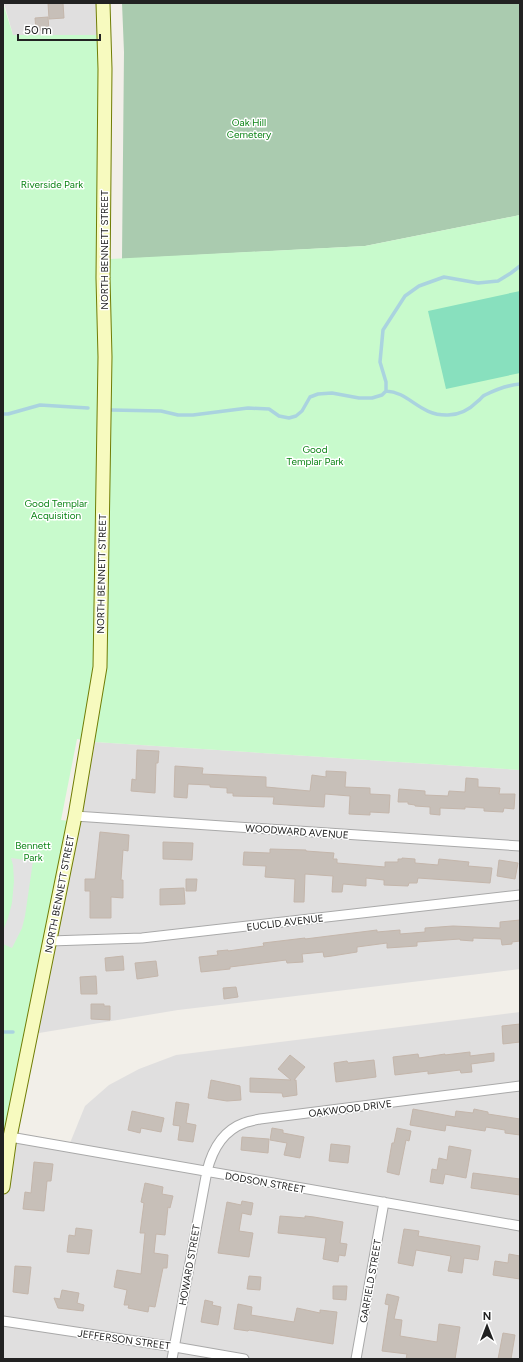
<svg xmlns="http://www.w3.org/2000/svg" width="523" height="1362" viewBox="0 0 523 1362" font-family="Figtree,sans-serif">
<style>
.residential{fill:#e0dfdf}
.cemetery{fill:#aacbaf}
.park{fill:#c8facc}
.pitch{fill:#88e0be}
.parking{fill:#e2e2e2}
.lines{fill:none;stroke-linecap:round;stroke-linejoin:round}
.stream{stroke:#aad3df;stroke-width:3.5}
.building{fill:#c7bfb8;stroke:#c4b6ab}
.street-casing{stroke:#a9a9a9;stroke-width:11}
.secondary-casing{stroke:#707d05;stroke-width:15}
.street{stroke:#fff;stroke-width:9}
.secondary{stroke:#f7fabf;stroke-width:13}
.labels{text-anchor:middle;stroke-width:3;stroke-linejoin:round;paint-order:stroke}
.park-label{font-size:10px;fill:#0c8416;stroke:#fff}
.street-label{font-size:10px;fill:#222;stroke:#fff}
</style>
<rect width="100%" height="100%" fill="#f2efe9"/>
<path class="residential" d="M4 3H99L101 35H13Z
M95 742 520 770V969L178 1010 33 1034Z
M520 1012V1221L70 1143 85 1106 109 1085 139 1069 176 1055Z
M3 1139 520 1229V1359H3Z"/>
<path class="cemetery" d="M122 3H520V215L365 246 122 259 124 52Z"/>
<path class="park" d="M3 3 13 35H101L109 351 110 259 365 246 520 215V770L95 742 77 739 61 820 69 821 3 1139Z"/>
<path class="pitch" d="M520 291V373L446 389 428 311Z"/>
<path class="parking" d="M11 858 33 861 25 916 22 928 12 948 3 944V931L8 918 12 903 14 881 13 865Z"/>
<g class="lines">
<path class="stream" d="M386 391C410 392 419 416 448 415 459 415 470 409 478 401 481 399 482 396 485 395 495 390 508 385 520 384
M111 410 161 411 178 415H193L248 408 269 409 279 416 289 418 296 416 302 411 310 397 318 394 332 393 359 398H372L382 395 386 391V382L380 362 383 330 405 296 419 286 444 277 478 283 498 281 511 273 520 266
M3 414H8L40 405 88 408
M3 1032H13"/>
</g>
<path class="building" d="M48 3H63L64 18 49 19Z
M48 17 49 30H36L35 18Z
M137 750 159 751 158 763H156L155 793 131 791 132 779 136 780Z
M175 766 203 768 202 774 266 777V787L310 791 312 775 326 777V771L346 772 345 787 370 788V794L390 795 389 813 370 812V815L349 814 350 796 325 794 324 807 305 806 273 804 274 797 233 796V793H227V788L210 787V785L188 784 187 798 174 797Z
M466 778 478 779V787L500 788 499 794H515L514 809 504 808 503 812 484 811V808L465 807V809L440 808V815L430 814V807L415 806V805L408 804V802H398L399 789 425 791V795L448 796 449 791 465 792Z
M100 832 129 835 128 851 123 850 121 880H123V898L111 897V918H90V891H85V879H95Z
M163 842 193 843 192 860 163 859Z
M270 849 306 850V851L334 853 333 859H337V863L385 867V862H398V859H402V858L415 859V863L438 865 439 859 469 862 468 866 492 868 490 883 418 878 417 883H409L408 886 384 885V880L366 878V886L343 884 342 892H332L333 876 305 874 304 902H294L295 879 265 877 266 866 243 865 244 852 270 853Z
M499 860 518 863 515 879 497 876Z
M186 879H197L196 891H186Z
M184 888 185 904 160 905V889Z
M520 920V941L512 942V944L502 945 501 939 473 938V941L460 940V939L417 942V946L387 948V943L357 947V952L332 956 324 957 323 952 302 954 303 962 287 963 286 960 230 967V969L201 972 199 957 218 955 217 951 228 950V951L264 946 263 943 305 938V939L377 930V932L400 930V934L425 932V928L453 926 500 928V922Z
M123 956 124 970 106 971 105 958Z
M156 961 158 976 137 979 135 963Z
M96 976 97 994H81L80 977Z
M236 987 238 997 224 999 223 988Z
M91 1004H104V1006H110V1020L91 1019Z
M520 1024V1042L503 1044 502 1026Z
M470 1052V1056L494 1053V1061L471 1064 472 1072 461 1073 460 1070 428 1074V1071L395 1075 393 1057 418 1054 419 1058 445 1054V1055Z
M290 1055 305 1067 294 1080H296L297 1095 283 1097 282 1093 250 1092V1078L291 1080 278 1069Z
M374 1060 376 1077 336 1082 334 1063 347 1061 348 1063Z
M211 1080 240 1086 241 1100 227 1101 208 1098Z
M176 1102 189 1104 186 1123 196 1125 193 1142 178 1140 180 1126 173 1125Z
M413 1109 455 1117 456 1111 473 1113 474 1109 488 1112V1114L520 1119V1135L505 1133V1130L486 1127 485 1131 446 1125 445 1131 410 1125Z
M132 1111 164 1118 161 1132 141 1128 140 1133 128 1130Z
M272 1128 283 1130V1133L304 1137 300 1158 284 1155 287 1143 270 1140Z
M397 1128 411 1131 409 1141 406 1140 399 1175 387 1172 392 1143H394Z
M242 1137 269 1139 268 1153 241 1150Z
M331 1144 350 1146 348 1163 329 1161Z
M449 1146 471 1150 466 1178 445 1174 443 1184 430 1182 432 1169 437 1170 439 1158 447 1160Z
M34 1162 53 1164 51 1181H47L44 1211 23 1209 25 1192 31 1193Z
M473 1173 520 1179V1195L471 1188Z
M145 1183 163 1187 162 1194 173 1196 170 1208 168 1207 165 1235 156 1234 154 1253 168 1255 167 1268H163L155 1307 149 1306 148 1312 128 1308 129 1305H124L127 1290 114 1287 117 1270 141 1274 145 1233H140L144 1203 141 1202Z
M242 1201 253 1203 251 1215 242 1213 239 1231 253 1233 249 1257 218 1253 227 1202 241 1205Z
M280 1216 305 1218V1216L314 1217 343 1222 340 1243 347 1244 345 1256 339 1255 338 1262 323 1259 326 1238 278 1233Z
M76 1228 92 1230 89 1254 67 1252 69 1235 75 1236Z
M404 1229 419 1231 418 1236 480 1246 478 1260 464 1258 462 1273 448 1271 451 1256 416 1250 413 1266 398 1263Z
M509 1254 520 1256V1279L493 1275 495 1261 508 1263Z
M15 1266 31 1267 28 1294 13 1292Z
M249 1276 261 1277 260 1290 247 1289Z
M333 1286H347L346 1300 333 1299Z
M62 1290 79 1293 77 1303 84 1305 83 1311 58 1308 54 1298 60 1299Z
M387 1294 399 1297 394 1319 402 1320 400 1336 437 1342 439 1324 460 1327 455 1359H406L407 1354 382 1351 389 1305 385 1304Z
M205 1300 213 1302 212 1305 221 1307 218 1325 201 1322Z
M238 1304 252 1307 251 1315 294 1322 297 1308 320 1313V1310L337 1312 333 1344 249 1330 248 1331 234 1329Z
M503 1333 515 1335 511 1359H498Z"/>
<g class="lines">
<g class="street-casing">
<path id="street" d="M75 816 520 846
M50 941 142 938 520 895
M10 1137 520 1226
M3 1321 175 1347 244 1359
M172 1359 207 1171C212 1151 222 1131 244 1123 249 1121 255 1120 260 1119L520 1086
M356 1359 384 1202"/>
</g>
<g class="secondary-casing">
<path id="secondary" d="M3 1187 10 1137 75 816 100 667 105 357 103 278 105 69 103 3"/>
</g>
<use href="#street" class="street"/>
<use href="#secondary" class="secondary"/>
</g>
<g class="labels">
<g class="park-label">
<text x="249" y="126">Oak Hill<tspan x="249" dy="12">Cemetery</tspan></text>
<text x="52" y="188">Riverside Park</text>
<text x="315" y="453">Good<tspan x="315" dy="12">Templar Park</tspan></text>
<text x="56" y="507">Good Templar<tspan x="56" dy="12">Acquisition</tspan></text>
<text x="33" y="849">Bennett<tspan x="33" dy="12">Park</tspan></text>
</g>
<g class="street-label">
<text transform="translate(104 250) rotate(-90)" y="4">NORTH BENNETT STREET</text>
<text transform="translate(101 574) rotate(-89)" y="4">NORTH BENNETT STREET</text>
<text transform="translate(297 831) rotate(4)" y="4">WOODWARD AVENUE</text>
<text transform="translate(59 894) rotate(-79)" y="4">NORTH BENNETT STREET</text>
<text transform="translate(285 922) rotate(-7)" y="4">EUCLID AVENUE</text>
<text transform="translate(350 1108) rotate(-7)" y="4">OAKWOOD DRIVE</text>
<text transform="translate(265 1182) rotate(10)" y="4">DODSON STREET</text>
<text transform="translate(189 1265) rotate(-80)" y="4">HOWARD STREET</text>
<text transform="translate(370 1281) rotate(-80)" y="4">GARFIELD STREET</text>
<text transform="translate(124 1339) rotate(8)" y="4">JEFFERSON STREET</text>
</g>
</g>
<rect width="523" height="1362" fill="none" stroke="#222222" stroke-width="8"/>
<g transform="translate(487 1326)" stroke="#ffffff" stroke-width="3" paint-order="stroke">
<path d="M0-3L7 15L0 10L-7 15Z" fill="#222222"/>
<text y="-6" font-size="11" font-weight="bold" text-anchor="middle" fill="#222222">N</text>
</g>
<path d="M18 34v6h82v-6" fill="none" stroke="#222222" stroke-width="2"/>
<text x="24" y="34" font-size="12" fill="#222222" stroke="#ffffff" stroke-width="3" paint-order="stroke">50 m</text>
</svg>
